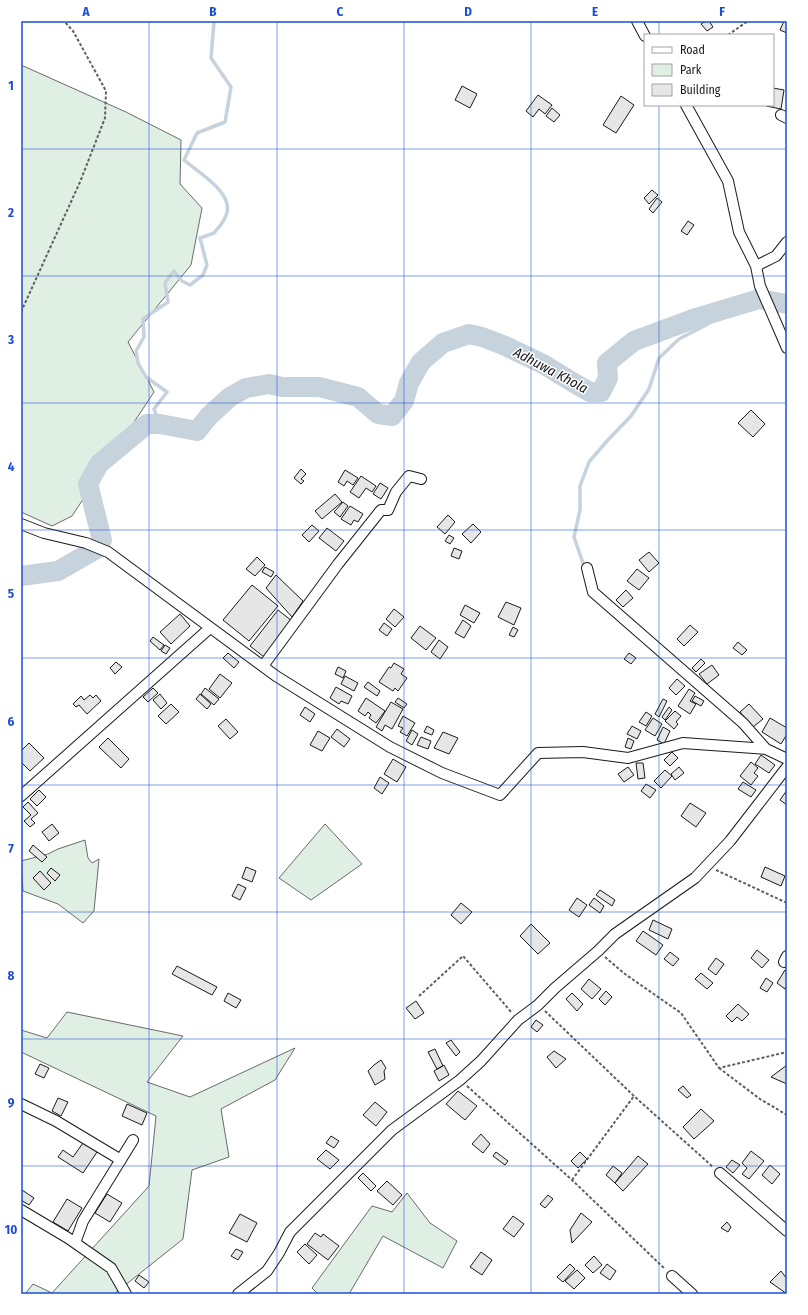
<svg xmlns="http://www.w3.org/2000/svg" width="808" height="1315" viewBox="0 0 808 1315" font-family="'Fira Sans Condensed',sans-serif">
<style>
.green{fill:#e0efe3;stroke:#6a6a6a}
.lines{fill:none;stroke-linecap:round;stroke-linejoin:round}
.stream{stroke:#c6d2dc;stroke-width:3.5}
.river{stroke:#c6d2dc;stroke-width:20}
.building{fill:#e6e6e6;stroke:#1a1a1a}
.street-casing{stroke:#1a1a1a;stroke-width:12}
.path{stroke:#5f5f5f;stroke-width:2;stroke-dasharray:3 2;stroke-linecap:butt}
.street{stroke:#fff;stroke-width:10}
.grid{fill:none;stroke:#1d4ed8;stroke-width:1;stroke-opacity:0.55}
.labels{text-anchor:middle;stroke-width:3;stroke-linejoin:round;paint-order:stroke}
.water-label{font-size:14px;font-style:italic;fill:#1a1a1a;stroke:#fff}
.neatline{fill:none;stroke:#1d4ed8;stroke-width:1.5}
.grid-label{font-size:13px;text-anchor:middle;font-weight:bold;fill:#1d4ed8}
</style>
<rect width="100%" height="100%" fill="#fff"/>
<path class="green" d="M21 65 126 112 181 140 180 184 202 208 191 265 128 342 154 392 72 516 52 526 21 512Z
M325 824 362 864 311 900 279 878Z
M85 840 88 858 92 863 99 859 94 911 83 923 58 904 23 891 21 861 48 854 58 849Z
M67 1012 183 1036 147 1082 190 1097 295 1048 275 1080 221 1109 229 1157 192 1170 183 1239 114 1294H25L33 1284 52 1293 149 1186 156 1116 21 1052V1030L47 1038Z
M407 1193 430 1223 457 1241 443 1268 383 1236 349 1294H318L312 1288 372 1206 392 1212Z"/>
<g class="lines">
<path class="stream" d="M160 424 154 409 167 392 146 377 138 363 136 351 144 337 143 319 168 302 165 283 174 271 182 281 190 285 203 275 207 265 200 238 214 233C219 227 226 220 227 212 232 192 198 172 184 160L197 133 225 122 231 87 211 58 214 22 213 21
M584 566 574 537 580 510V486L589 462 607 441 631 416 649 389 659 358 679 339 708 324 722 311"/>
<path class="river" d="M21 576 58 571 98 548 102 540 88 484 99 464 147 424H160L197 431 209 416 230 397 246 388 269 384 282 387H319L358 397 378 414 392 416 404 401 409 383 421 362 443 343 469 334 482 337 503 345 543 364 574 383 590 392H601L608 378 607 363 634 341 696 318 759 299 787 304"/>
</g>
<path class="building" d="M706 21H709L713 27 707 31 701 24Z
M784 21 787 22V33L780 30Z
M462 86 477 94 470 108 455 100Z
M773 88 784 90 781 109 766 106V105H773Z
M538 95 552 105 545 114 539 109 533 117 526 111Z
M621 96 634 105 616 133 603 125Z
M552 108 560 115 554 122 546 116Z
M652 190 658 195 649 204 644 198Z
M657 198 662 202 653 213 649 209Z
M688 221 694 225 687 235 681 231Z
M751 410 765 424 753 437 738 423Z
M301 469 306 474 301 479 304 481 301 484 294 478Z
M345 470 358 478 353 485 347 481 344 486 338 482Z
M361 476 376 486 372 492 366 488 359 498 350 492Z
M380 483 388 488 381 499 373 494Z
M335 494 342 502 322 519 315 511Z
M343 502 348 506 340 517 334 512Z
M350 506 363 514 358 522 354 520 351 525 341 519Z
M448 515 455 522 445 534 437 527Z
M473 524 481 532 471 543 462 534Z
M312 525 319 531 309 542 302 535Z
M327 528 344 541 336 551 319 538Z
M449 535 454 538 450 544 445 541Z
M454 548 462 551 459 559 451 556Z
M649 552 659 563 649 572 639 560Z
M257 557 265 565 255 576 246 569Z
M265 567 274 572 271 577 262 572Z
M637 569 649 578 639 590 627 581Z
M276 575 303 601 292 617 266 588Z
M252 585 278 606 249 641 223 620Z
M626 590 633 598 623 607 616 600Z
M506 602 521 608 514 625 498 617Z
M465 605 480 613 474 623 460 615Z
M394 609 404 617 395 627 386 619Z
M278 610 292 621 264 657 250 646Z
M180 614 190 626 171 644 160 632Z
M463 620 471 626 464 638 455 633Z
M384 623 392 629 387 636 379 630Z
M690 625 698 632 684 646 677 639Z
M420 626 436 638 426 650 411 638Z
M513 627 518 630 514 637 509 635Z
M153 637 164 645 160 650 150 641Z
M439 640 448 647 440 659 431 652Z
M738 642 747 650 742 655 733 648Z
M165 645 170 648 166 654 161 651Z
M228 653 239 662 234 668 223 658Z
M629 653 636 658 631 664 624 659Z
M701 659 705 663 696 672 692 668Z
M116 662 122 667 115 674 110 668Z
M394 663 404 669 401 674 407 678 398 691 395 688 393 691 379 682 389 667 391 668Z
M712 665 719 675 707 684 699 674Z
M338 667 346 671 343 678 335 674Z
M220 674 232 683 220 698 209 689Z
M345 676 358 683 354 691 341 684Z
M677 679 685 686 676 695 669 688Z
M368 682 380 691 377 696 364 687Z
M336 687 352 696 348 704 341 701 339 704 330 698Z
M153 688 158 693 148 702 143 697Z
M205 688 219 699 214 705 201 694Z
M689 689 695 693 690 701 696 704 690 714 678 706Z
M160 694 167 703 161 709 153 700Z
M200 694 211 704 207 709 196 699Z
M90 695 93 698 96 695 101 701 87 714 79 705 76 707 73 704 81 696 84 700Z
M695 696 704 701 701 706 692 701Z
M366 698 385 711 376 723 369 718 371 715 368 712 365 716 358 711Z
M398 698 407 704 404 708 395 702Z
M663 699 667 701 659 717 655 714Z
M391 702 403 709 392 729 385 725 382 731 376 727Z
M171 704 179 712 166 724 158 716Z
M749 704 763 719 753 727 740 712Z
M305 707 315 714 310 722 300 715Z
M669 707 672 710 665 720 662 717Z
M675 711 681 716 676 722 678 724 674 729 665 721Z
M646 712 652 716 646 726 639 722Z
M403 716 415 723 407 736 400 732 403 728 398 726Z
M653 718 662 724 655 736 645 730Z
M770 718 787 728V734L781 744 762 732Z
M226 719 238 732 230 739 218 726Z
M427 726 434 730 432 735 424 732Z
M632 726 641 731 637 739 627 734Z
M663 727 670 731 664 744 657 740Z
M337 729 350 739 344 747 331 737Z
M412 730 418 734 412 745 406 741Z
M318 731 330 738 322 751 310 745Z
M443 732 458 738 449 754 434 748Z
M421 737 431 741 428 749 417 745Z
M108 738 129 759 121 768 99 747Z
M628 738 634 741 631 749 625 747Z
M29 743 44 758 30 771 21 762V751Z
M672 752 678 758 670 766 664 760Z
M761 755 775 765 769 773 755 764Z
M393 759 406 767 397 782 384 774Z
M751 762 758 768 754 773 758 776 751 785 740 776Z
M636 763H643L645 778 638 779Z
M628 767 634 775 624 782 618 774Z
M679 767 684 773 675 780 671 774Z
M665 770 672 776 661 788 654 781Z
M380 777 389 783 382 794 374 788Z
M743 782 756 790 751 797 738 789Z
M646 784 656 790 650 798 641 791Z
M39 790 46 797 37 806 30 799Z
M787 790V805L780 800Z
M28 802 38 813 31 819 35 823 30 827 24 821 31 815 23 807Z
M690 803 706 813 696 827 681 816Z
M52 824 59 833 49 841 42 832Z
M33 845 47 857 42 862 29 851Z
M246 867 256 871 252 882 242 878Z
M765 867 785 876 781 886 761 877Z
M51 868 60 875 55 881 47 873Z
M40 871 51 883 44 890 33 878Z
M238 884 246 888 240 900 232 896Z
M600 890 615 900 612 906 596 895Z
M577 898 587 905 579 917 569 910Z
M594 898 604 906 600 913 589 905Z
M461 903 472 912 461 924 451 915Z
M653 920 672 929 668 939 649 930Z
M531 924 550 943 538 954 520 936Z
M643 931 663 945 656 955 636 941Z
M757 950 769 960 762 968 751 958Z
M670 952 679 959 673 966 664 959Z
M716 958 724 964 716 975 708 969Z
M177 966 217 987 212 995 172 974Z
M785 970 787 971V985L785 989 777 983Z
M701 973 713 983 707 989 695 979Z
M766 978 773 983 767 992 760 988Z
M589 979 601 989 592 999 581 989Z
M606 991 612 997 605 1005 599 999Z
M228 993 241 1000 236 1008 224 1001Z
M572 993 583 1004 577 1011 566 999Z
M416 1001 424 1013 415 1019 406 1008Z
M738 1004 749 1014 742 1021 737 1017 732 1022 726 1016Z
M536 1020 543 1025 537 1032 531 1027Z
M451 1040 460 1052 456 1056 446 1043Z
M435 1049 443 1066 437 1069 428 1052Z
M554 1051 566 1059 556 1068 547 1057Z
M381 1060 386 1068 384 1071 385 1079 375 1085 368 1071 374 1065Z
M40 1064 49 1068 44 1078 35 1074Z
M444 1065 449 1075 439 1081 434 1071Z
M787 1065V1084L771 1077Z
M683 1086 691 1095 687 1098 678 1090Z
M458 1091 477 1106 465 1120 446 1104Z
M58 1098 68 1102 61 1116 52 1111Z
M375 1102 387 1112 376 1126 363 1115Z
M127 1104 147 1113 142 1125 122 1116Z
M701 1109 714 1121 694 1139 683 1127Z
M481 1134 490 1144 483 1153 472 1144Z
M331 1136 339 1141 334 1148 326 1143Z
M83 1143 97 1152 83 1173 58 1157 63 1150 73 1157Z
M326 1150 339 1160 330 1169 317 1159Z
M751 1151 764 1161 749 1179 742 1174 747 1168 742 1163Z
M496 1152 508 1161 505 1165 493 1156Z
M580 1152 587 1159 578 1168 571 1161Z
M638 1156 648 1164 623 1191 615 1183Z
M732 1160 740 1165 733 1173 726 1167Z
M770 1165 780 1174 772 1184 762 1175Z
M613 1166 622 1173 615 1183 606 1175Z
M363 1173 376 1186 371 1191 358 1178Z
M387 1181 402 1195 393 1205 377 1191Z
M22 1190 34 1198 29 1205 21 1200Z
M107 1194 122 1203 110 1222 95 1213Z
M548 1195 553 1199 545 1208 540 1204Z
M67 1199 82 1208 68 1231 53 1222Z
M581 1213 592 1222 572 1243 570 1230Z
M240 1214 257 1223 247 1242 229 1233Z
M513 1216 524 1224 514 1237 503 1229Z
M727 1222 731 1227 728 1232 721 1228Z
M315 1233 321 1237 323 1234 339 1246 328 1260 307 1244Z
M305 1244 317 1255 309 1264 297 1252Z
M236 1249 243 1252 238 1260 231 1256Z
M481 1252 492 1260 482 1275 470 1267Z
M594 1256 602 1265 593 1273 585 1265Z
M570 1264 575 1269 563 1282 557 1277Z
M607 1264 616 1271 610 1280 600 1273Z
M577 1270 585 1278 574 1289 565 1281Z
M781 1271 787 1279V1294L770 1282Z
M139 1275 149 1282 144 1288 135 1281Z"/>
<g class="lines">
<g class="street-casing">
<path id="street" d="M637 21 645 36
M686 105 728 181 739 232 756 266 760 286 787 348
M781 115 787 118
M756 266 776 256 787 242
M21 524 44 533 86 543 108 552 276 676 390 747 442 773 500 795 538 753 583 752 628 758 683 743 766 749 787 759
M587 568 593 592 743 723 766 749
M263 666 338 564 381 510H388L396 492 409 476 421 479
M21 796 210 628
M784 962 787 956
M21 1104 56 1121 121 1160
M720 1173 787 1231
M21 1210 68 1238 111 1268 126 1294
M75 1243 83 1221 133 1140
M672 1276 692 1294
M238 1294 267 1271 279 1253 290 1232 392 1130 460 1080 481 1061 518 1020 538 1005 555 988 598 951 615 934 695 878 730 841 787 767"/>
</g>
<path class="path" d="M728 35 748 21
M21 312 80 182 105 118 106 91 73 31 64 21
M716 870 787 903
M605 957 625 974 681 1013 719 1068 787 1052
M419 996 463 956 512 1013
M545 1011 634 1096 713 1167
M719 1068 760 1099 787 1115
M467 1086 572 1180 665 1269
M572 1180 634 1096"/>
<use href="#street" class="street"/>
</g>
<path class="grid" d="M149 21V1294M277 21V1294M404 21V1294M531 21V1294M659 21V35M659 105V1294M21 149H787M21 276H787M21 403H787M21 530H787M21 658H787M21 785H787M21 912H787M21 1039H787M21 1166H787"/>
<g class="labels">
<g class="water-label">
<text transform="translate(551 370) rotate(28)" y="5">Adhuwa Khola</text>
</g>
</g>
<rect width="808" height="1315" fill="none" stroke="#ffffff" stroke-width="44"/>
<rect x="644" y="34" width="130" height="72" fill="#ffffff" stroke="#a3a3a3"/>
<rect x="652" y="47" width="20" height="6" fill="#ffffff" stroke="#a3a3a3"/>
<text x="680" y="54" font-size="12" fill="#1a1a1a">Road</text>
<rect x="652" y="64" width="20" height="12" fill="#e0efe3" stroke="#a3a3a3"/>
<text x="680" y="74" font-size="12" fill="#1a1a1a">Park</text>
<rect x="652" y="84" width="20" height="12" fill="#e6e6e6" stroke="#a3a3a3"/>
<text x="680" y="94" font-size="12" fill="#1a1a1a">Building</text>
<rect x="22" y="22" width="764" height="1271" class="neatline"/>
<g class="grid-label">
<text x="86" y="16">A</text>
<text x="213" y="16">B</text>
<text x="340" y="16">C</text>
<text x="468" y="16">D</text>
<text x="595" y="16">E</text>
<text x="722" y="16">F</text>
<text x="11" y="90">1</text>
<text x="11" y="217">2</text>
<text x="11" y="344">3</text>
<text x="11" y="471">4</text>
<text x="11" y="598">5</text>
<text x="11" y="726">6</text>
<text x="11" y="853">7</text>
<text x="11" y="980">8</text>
<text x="11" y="1107">9</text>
<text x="11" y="1234">10</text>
</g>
</svg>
